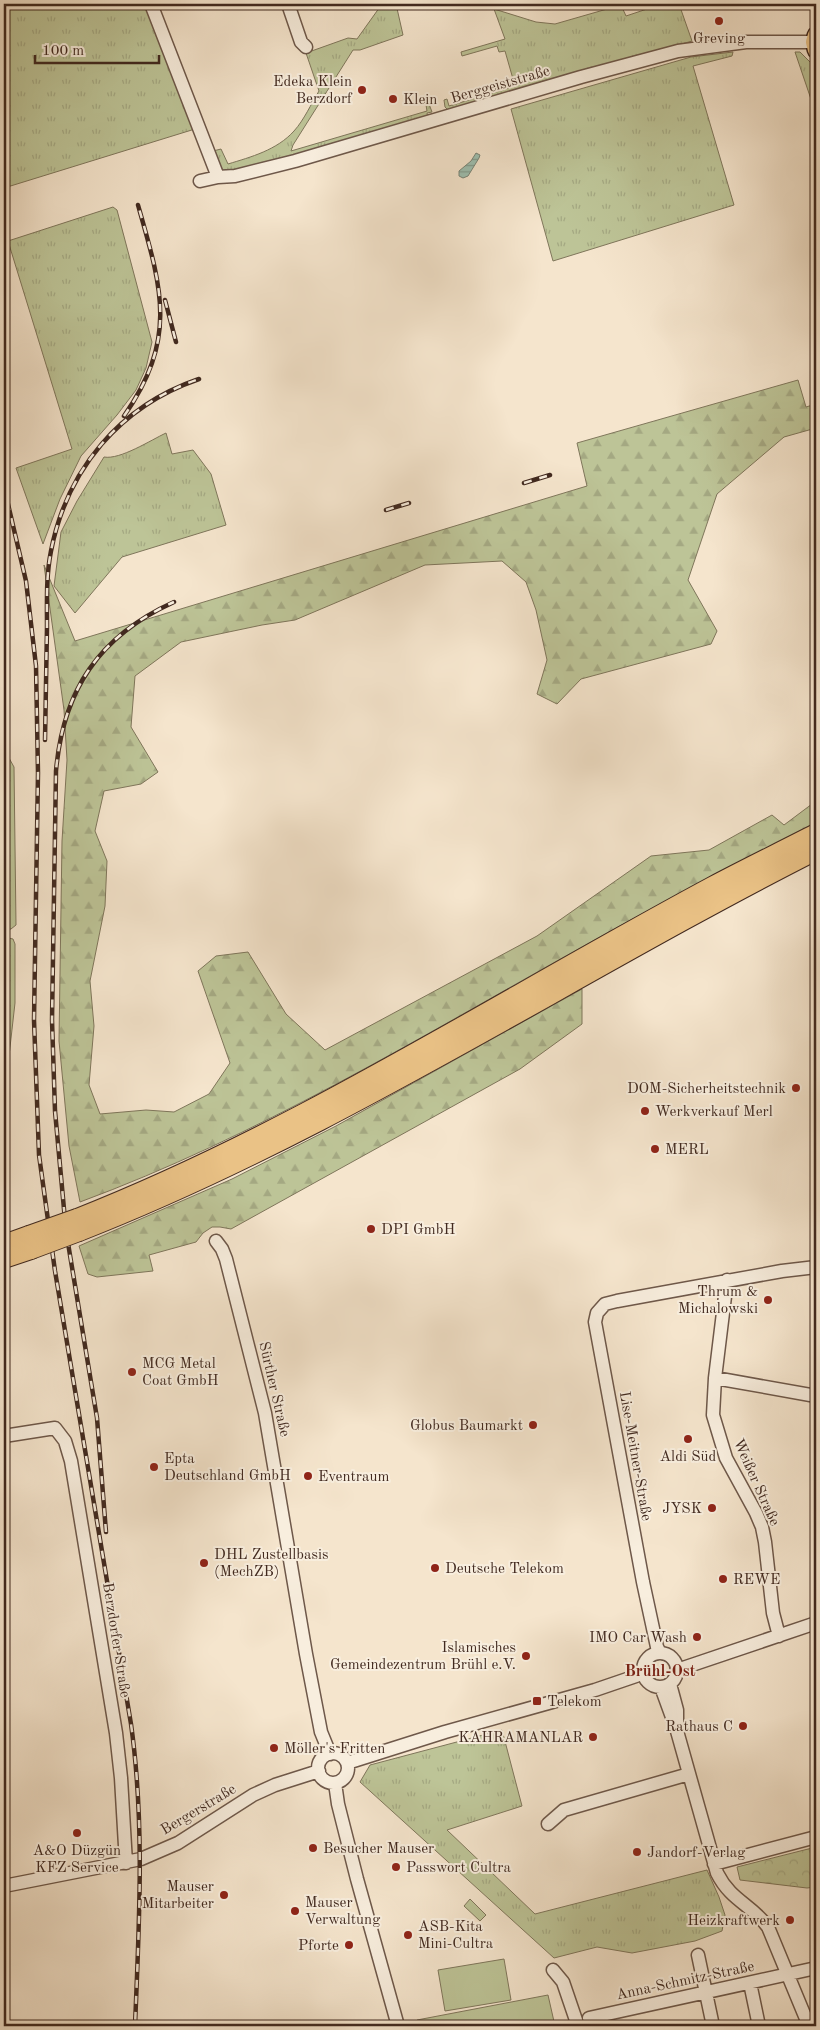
<svg xmlns="http://www.w3.org/2000/svg" width="820" height="2030" viewBox="0 0 820 2030" font-family="'Old Standard TT',serif">
<style>
.grass{fill:url(#grass-tufts);stroke:#7f765b}
.forest{fill:url(#forest-firs);stroke:#7f765b}
.park{fill:url(#park-crowns);stroke:#7f765b}
.pitch{fill:#bdc497;stroke:#7f765b}
.water{fill:url(#water-rules);stroke:#788477}
.lines{fill:none;stroke-linecap:round;stroke-linejoin:round}
.minor-casing{stroke:#6e584a;stroke-width:15}
.major-casing{stroke:#41291f;stroke-width:19}
.highway-casing{stroke:#41291f;stroke-width:20}
.minor{stroke:#f8eede;stroke-width:12}
.major{stroke:#eac286;stroke-width:16}
.highway{stroke:#eac286;stroke-width:18}
.rail-casing{stroke:#41291f;stroke-width:4.5}
.rail{stroke:#f8eede;stroke-width:2.5;stroke-dasharray:8;stroke-linecap:butt}
.highway-bridge-casing{stroke:#41291f;stroke-width:20;stroke-linecap:butt}
.highway-bridge{stroke:#eac286;stroke-width:18}
.poi-dot{fill:#8f2418;stroke:#f8eede;stroke-width:2}
.labels{text-anchor:middle;stroke-width:4;stroke-linejoin:round;paint-order:stroke}
.poi-label{font-size:15px;fill:#41291f;stroke:#f8eede;text-anchor:start}
.street-label{font-size:15px;fill:#41291f;stroke:#f8eede}
.neighbourhood-label{font-size:16px;font-weight:bold;fill:#7a1f14;stroke:#f8eede}
</style>
<defs>
<pattern id="grass-tufts" width="24" height="20" patternUnits="userSpaceOnUse" patternTransform="scale(1.25)"><rect width="24" height="20" fill="#bdc497"/><path d="M3 7l-1-3M5 7V3M7 7l1-3M15 17l-1-3M17 17v-4M19 17l1-3" fill="none" stroke="#a4a882"/></pattern>
<pattern id="forest-firs" width="22" height="20" patternUnits="userSpaceOnUse" patternTransform="scale(1.25)"><rect width="22" height="20" fill="#bdc497"/><path d="M5 1l3.5 6h-7zM16 11l3.5 6h-7z" fill="#a4a882"/></pattern>
<pattern id="park-crowns" width="20" height="18" patternUnits="userSpaceOnUse" patternTransform="scale(1.25)"><rect width="20" height="18" fill="#bdc497"/><path d="M2 6a3 3 0 1 1 6 0M12 15a3 3 0 1 1 6 0" fill="none" stroke="#a4a882"/></pattern>
<pattern id="water-rules" width="6" height="5" patternUnits="userSpaceOnUse" patternTransform="scale(1.25)"><rect width="6" height="5" fill="#9dc0b1"/><path d="M0 2.5h6" fill="none" stroke="#829c8f"/></pattern>
</defs>
<rect width="100%" height="100%" fill="#f5e5cd"/>
<filter id="stains"><feTurbulence type="fractalNoise" baseFrequency=".004" numOctaves="4"/><feColorMatrix values="0 0 0 0 .2 0 0 0 0 .09 0 0 0 0 .02 0 0 0 .5 -.17"/></filter>
<radialGradient id="worn" r=".72"><stop offset=".6" stop-color="#630" stop-opacity="0"/><stop offset="1" stop-color="#630" stop-opacity=".3"/></radialGradient>
<path class="grass" d="M4 4H146L195 129 4 188Z
M382 4H396L403 35 360 50H353L293 145 291 151 427 111 426 105 429 104 432 112 427 113 428 118 292 158 224 173 213 151 221 149 228 164C251 157 277 150 294 131 304 120 311 104 319 91L306 53 348 38 357 39Z
M662 4H679L692 41 450 112 445 107 444 100 447 99 449 106 509 88 508 81 513 79 505 51 499 52 497 46 462 56 461 52 505 39 494 9 536 22 555 24 621 5 626 16Z
M733 52 732 56 693 66 734 205 553 261 511 109 691 57Z
M795 52H800L816 68V114Z
M113 207 117 210 152 342 146 368 136 390 117 415 81 456 60 499 43 544 16 468 72 449 8 241Z
M166 433 172 454 193 450 211 474 226 525 122 557 75 613 54 586 61 532 77 501 104 457C120 460 151 440 166 433Z
M4 749 14 767 16 925 11 929 4 930Z
M4 937 13 939 15 944V1003L9 1056 4 1057Z
M502 1730 522 1806 447 1830 535 1914 707 1870 719 1897 725 1915 722 1931 695 1941 632 1953 597 1947 554 1958 360 1782 370 1765Z"/>
<path class="forest" d="M798 380 806 407 816 404V428L784 437 717 494 688 580 717 631 711 644 581 679 557 704 537 694 547 660 536 610 526 582 502 561 425 565 295 620 262 625 181 642 135 676 131 727 158 772 141 784 104 791 95 831 107 861 105 906 90 981 94 1026 89 1085 100 1114 146 1110 174 1112 209 1094 230 1063 198 971 216 956 248 952 286 1014 325 1050 537 936 651 856 709 850 772 815 784 825 816 801V826C737 866 657 904 580 948 417 1039 256 1137 80 1202L69 1146 59 1041 62 841 67 760 64 710 44 565 75 641 587 486 577 443Z
M582 989V1024L520 1069 231 1229 220 1227H212L203 1233 196 1242 149 1255 153 1271 97 1277 88 1274 79 1246 232 1179 336 1126Z"/>
<path class="park" d="M816 1847V1887L807 1888 740 1880 737 1867Z"/>
<path class="pitch" d="M470 1899 486 1915 480 1921 464 1906Z
M504 1959 511 2000 445 2011 438 1970Z
M548 1995 555 2026H418L417 2020Z"/>
<path class="water" d="M476 153 480 155 479 158 468 176 463 178 459 176V171L471 161Z"/>
<g class="lines">
<g class="minor-casing">
<path id="minor" d="M151 4 218 177
M288 4 301 42 306 47
M200 181 218 177 235 176 295 161 581 77 678 51 746 42H814
M216 1241 222 1249 226 1259 265 1413 306 1654 321 1732 330 1754
M727 1280 715 1378 713 1415 726 1458 756 1513 762 1527 765 1542 773 1613 779 1636
M715 1378 816 1396
M4 1436 55 1428 65 1441 71 1461 116 1733 121 1778 126 1863
M660 1653 657 1647 643 1582 595 1322 597 1313 605 1304 617 1301 782 1271 816 1267
M643 1670a17 17 0 1 1 34 0a17 17 0 1 1-34 0Z
M677 1670 816 1623
M661 1687 677 1731V1710L670 1684
M677 1731 717 1873C731 1901 751 1904 768 1927L809 2026
M318 1768a15 15 0 1 1 30 0a15 15 0 1 1-30 0Z
M347 1763 445 1732 595 1690 636 1676 643 1671
M335 1783 338 1804 357 1879 398 2026
M548 1824 564 1810 689 1774
M714 1864 816 1837
M4 1886 141 1859 178 1843 253 1795 275 1785 319 1771
M698 1955 713 2026
M553 1970 563 1982 578 2026
M750 1983 759 2026
M589 2018 816 1968"/>
</g>
<g class="major-casing">
<path id="major" d="M816 35 814 42 816 50"/>
</g>
<g class="highway-casing">
<path id="highway" d="M77 1218C300 1130 501 999 712 886 746 868 781 851 816 833
M79 1232C337 1131 569 976 816 851
M4 1244 29 1235
M4 1259 31 1250"/>
</g>
<use href="#minor" class="minor"/>
<use href="#major" class="major"/>
<use href="#highway" class="highway"/>
<g class="rail-casing">
<path id="rail" d="M165 300 176 342
M124 416C178 338 162 289 138 205
M524 483 550 475
M4 487 26 581 36 666 38 773 34 1020 39 1155 55 1271 131 1724C145 1824 139 1925 135 2026
M386 510 409 503
M45 740C46 703 46 665 47 627 47 601 46 576 51 551 67 469 120 406 199 379
M106 1532 97 1418 66 1231 55 1111 52 1020 56 771C63 690 99 636 174 602"/>
</g>
<use href="#rail" class="rail"/>
<g class="highway-bridge-casing">
<path id="highway-bridge" d="M29 1235 77 1218
M31 1250 79 1232"/>
</g>
<use href="#highway-bridge" class="highway-bridge"/>
</g>
<g class="poi-dot">
<circle cx="719" cy="21" r="5"/>
<circle cx="362" cy="90" r="5"/>
<circle cx="393" cy="99" r="5"/>
<circle cx="796" cy="1088" r="5"/>
<circle cx="645" cy="1111" r="5"/>
<circle cx="655" cy="1149" r="5"/>
<circle cx="371" cy="1229" r="5"/>
<circle cx="768" cy="1300" r="5"/>
<circle cx="132" cy="1372" r="5"/>
<circle cx="533" cy="1425" r="5"/>
<circle cx="688" cy="1439" r="5"/>
<circle cx="154" cy="1467" r="5"/>
<circle cx="308" cy="1476" r="5"/>
<circle cx="712" cy="1508" r="5"/>
<circle cx="204" cy="1563" r="5"/>
<circle cx="435" cy="1568" r="5"/>
<circle cx="723" cy="1579" r="5"/>
<circle cx="697" cy="1637" r="5"/>
<circle cx="526" cy="1656" r="5"/>
<rect x="532" y="1696" width="10" height="10" rx="2.5"/>
<circle cx="743" cy="1726" r="5"/>
<circle cx="593" cy="1737" r="5"/>
<circle cx="274" cy="1748" r="5"/>
<circle cx="77" cy="1833" r="5"/>
<circle cx="313" cy="1848" r="5"/>
<circle cx="637" cy="1852" r="5"/>
<circle cx="396" cy="1867" r="5"/>
<circle cx="224" cy="1895" r="5"/>
<circle cx="295" cy="1911" r="5"/>
<circle cx="790" cy="1920" r="5"/>
<circle cx="408" cy="1935" r="5"/>
<circle cx="349" cy="1945" r="5"/>
</g>
<g class="labels">
<g class="poi-label">
<text x="719" y="43" text-anchor="middle">Greving</text>
<text x="352" y="86" text-anchor="end">Edeka Klein<tspan x="352" dy="17">Berzdorf</tspan></text>
<text x="403" y="104">Klein</text>
<text x="786" y="1093" text-anchor="end">DOM-Sicherheitstechnik</text>
<text x="655" y="1116">Werkverkauf Merl</text>
<text x="665" y="1154">MERL</text>
<text x="381" y="1234">DPI GmbH</text>
<text x="758" y="1296" text-anchor="end">Thrum &amp;<tspan x="758" dy="17">Michalowski</tspan></text>
<text x="142" y="1368">MCG Metal<tspan x="142" dy="17">Coat GmbH</tspan></text>
<text x="523" y="1430" text-anchor="end">Globus Baumarkt</text>
<text x="688" y="1461" text-anchor="middle">Aldi Süd</text>
<text x="164" y="1463">Epta<tspan x="164" dy="17">Deutschland GmbH</tspan></text>
<text x="318" y="1481">Eventraum</text>
<text x="702" y="1513" text-anchor="end">JYSK</text>
<text x="214" y="1559">DHL Zustellbasis<tspan x="214" dy="17">(MechZB)</tspan></text>
<text x="445" y="1573">Deutsche Telekom</text>
<text x="733" y="1584">REWE</text>
<text x="687" y="1642" text-anchor="end">IMO Car Wash</text>
<text x="516" y="1652" text-anchor="end">Islamisches<tspan x="516" dy="17">Gemeindezentrum Brühl e.V.</tspan></text>
<text x="547" y="1706">Telekom</text>
<text x="733" y="1731" text-anchor="end">Rathaus C</text>
<text x="583" y="1742" text-anchor="end">KAHRAMANLAR</text>
<text x="284" y="1753">Möller's Fritten</text>
<text x="323" y="1853">Besucher Mauser</text>
<text x="77" y="1855" text-anchor="middle">A&amp;O Düzgün<tspan x="77" dy="17">KFZ Service</tspan></text>
<text x="647" y="1857">Jandorf-Verlag</text>
<text x="406" y="1872">Passwort Cultra</text>
<text x="214" y="1891" text-anchor="end">Mauser<tspan x="214" dy="17">Mitarbeiter</tspan></text>
<text x="305" y="1907">Mauser<tspan x="305" dy="17">Verwaltung</tspan></text>
<text x="780" y="1925" text-anchor="end">Heizkraftwerk</text>
<text x="418" y="1931">ASB-Kita<tspan x="418" dy="17">Mini-Cultra</tspan></text>
<text x="339" y="1950" text-anchor="end">Pforte</text>
</g>
<g class="street-label">
<text transform="translate(500 84) rotate(-16)" y="5">Berggeiststraße</text>
<text transform="translate(275 1389) rotate(77)" y="5">Sürther Straße</text>
<text transform="translate(636 1456) rotate(80)" y="5">Lise-Meitner-Straße</text>
<text transform="translate(757 1482) rotate(66)" y="5">Weißer Straße</text>
<text transform="translate(117 1640) rotate(81)" y="5">Berzdorfer Straße</text>
<text transform="translate(198 1809) rotate(-31)" y="5">Bergerstraße</text>
<text transform="translate(685 1980) rotate(-12)" y="5">Anna-Schmitz-Straße</text>
</g>
<g class="neighbourhood-label">
<text x="660" y="1676">Brühl-Ost</text>
</g>
</g>
<rect width="820" height="2030" fill="none" stroke="#f5e5cd" stroke-width="20"/>
<rect x="5" y="5" width="810" height="2020" fill="none" stroke="#41291f" stroke-width="2.5"/>
<rect x="10" y="10" width="800" height="2010" fill="none" stroke="#41291f"/>
<path d="M35 55v8h124v-8" fill="none" stroke="#41291f" stroke-width="2.5"/>
<text x="42" y="55" font-size="15" fill="#41291f" stroke="#f8eede" stroke-width="4" paint-order="stroke">100 m</text>
<rect width="100%" height="100%" filter="url(#stains)"/>
<rect width="100%" height="100%" fill="url(#worn)"/>
</svg>
